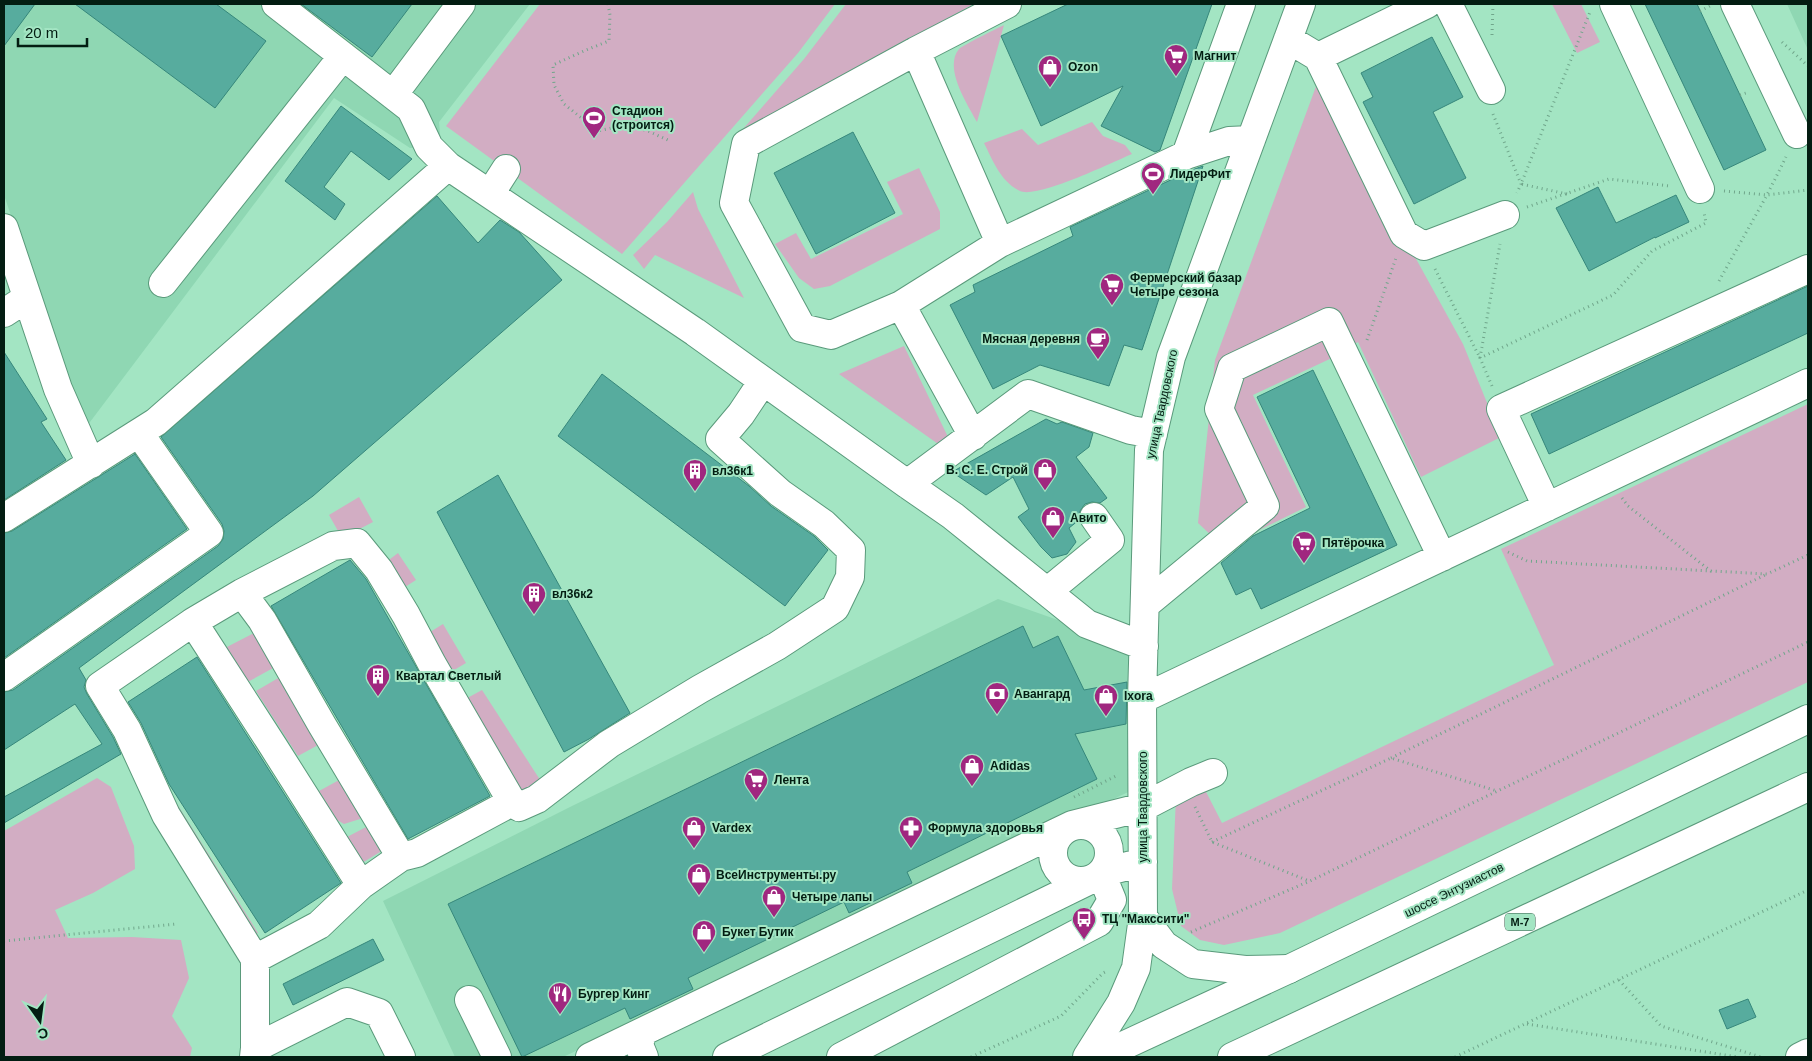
<svg xmlns="http://www.w3.org/2000/svg" width="1812" height="1061" viewBox="0 0 1812 1061" font-family="Helvetica,sans-serif">
<style>
.built{fill:#8fd7b3}
.green{fill:#d2adc3}
.building{fill:#57ac9e;stroke:#36877b}
.lines{fill:none;stroke-linecap:round;stroke-linejoin:round}
.minor-casing{stroke:#5a9a7b;stroke-width:30}
.highway-casing{stroke:#5a9a7b;stroke-width:30}
.path{stroke:#70a68b;stroke-width:3;stroke-dasharray:1 4;stroke-linecap:butt}
.minor{stroke:#fff;stroke-width:28}
.highway{stroke:#fff;stroke-width:28}
.labels{text-anchor:middle;stroke-width:4;stroke-linejoin:round;paint-order:stroke}
.shield{fill:#a3e5c3;stroke:#335947;stroke-width:1}
.shield-label{font-size:11px;font-weight:bold;fill:#031d12}
.poi-label{font-size:12px;font-weight:bold;fill:#031d12;stroke:#a3e5c3;text-anchor:start}
.street-label{font-size:12px;fill:#031d12;stroke:#a3e5c3}
</style>
<rect width="100%" height="100%" fill="#a3e5c3"/>
<path class="built" d="M4 4H530L439 122 441 146 410 148 334 98 84 430 4 195Z
M1787 4H1808V50Z
M998 599 1129 645 1139 787 563 1057H455L383 901 572 806Z"/>
<path class="green" d="M540 4H835L798 53 622 254 446 126Z
M846 4H974L880 55 736 137 804 59Z
M1552 4H1581L1600 42 1577 53Z
M1004 25 977 122C968 105 943 68 959 49 963 45 996 29 1004 25Z
M1318 81 1463 344 1501 437 1421 477 1358 342 1334 357 1253 395 1306 507 1217 551 1214 538 1198 523 1215 360Z
M1092 122 1103 136 1125 145 1132 154C1113 162 1037 199 1020 191 1001 182 993 161 984 143L1022 129 1038 145Z
M919 168 940 212V229L830 286 814 289 799 278 775 244 796 233 811 259 903 214 887 182Z
M693 192 698 209 744 298 655 255 644 269 633 255 667 222Z
M904 346 948 437 941 446 839 374Z
M1808 404V682L1280 933 1224 945 1200 940 1181 926 1172 889 1176 797 1202 784 1222 823 1554 665 1501 549Z
M359 497 373 522 342 538 329 515Z
M398 553 416 580 397 592 381 566Z
M443 624 466 663 444 676 422 637Z
M256 632 275 667 246 683 223 649Z
M280 677 320 744 298 756 256 691Z
M482 690 544 786 520 797 460 702Z
M97 778 111 787 134 846 135 869 93 893 55 910 68 938 132 937 181 940 189 978 172 1016 192 1048 190 1057H4V831Z
M341 779 360 809V819L344 824 337 820 319 791Z
M177 804 258 933 249 939 170 810Z
M370 825 385 849 362 863 347 837Z"/>
<path class="building" d="M4 4H35L4 46Z
M75 4H216L266 41 215 108Z
M301 4H412L372 57Z
M1068 4H1212L1160 150 1155 152 1101 126 1123 86 1041 126 1001 36Z
M1645 4H1697L1766 150 1724 170Z
M1432 37 1463 97 1433 112 1466 178 1414 204 1363 102 1373 97 1361 73Z
M341 106 412 159 389 180 351 151 324 187 345 204 335 220 285 181Z
M853 132 895 213 816 254 774 173Z
M1203 166 1142 350 1124 345 1109 386 1040 365 993 389 950 305 975 292 973 285 1073 236 1070 227 1192 170Z
M1598 187 1616 223 1676 195 1689 222 1655 238V237L1589 271 1556 208Z
M437 196 478 243 500 220 519 232 562 280 313 496 79 668 86 680 84 687 87 694 113 737 121 754 4 823V797L102 744 75 704 4 750V692L13 690 218 546 223 539 224 531 222 524 161 437Z
M1808 286V333L1549 454 1531 414Z
M4 352 47 419 41 422 66 460 4 500Z
M1313 370 1397 545 1261 609 1251 588 1236 595 1221 563 1253 536 1310 508 1257 397Z
M602 374 749 486 771 506 814 536 828 550 785 606 558 436Z
M1046 419 1057 424 1062 422 1093 433 1089 447 1076 457 1107 498 1100 503 1092 502 1085 504 1080 511 1079 520 1069 528 1076 542 1067 554 1052 558 1041 547 1018 517 1029 509 1013 477 986 495 952 472Z
M135 454 187 529 4 658V533L12 531Z
M498 475 630 713 589 739 564 752 437 512Z
M350 560 366 579 490 796 408 839 271 606Z
M1023 626 1033 648 1058 636 1084 690 1127 682 1126 724 1075 734 1097 779 907 872 912 883 849 913 844 902 688 978 693 989 630 1019 625 1008 522 1057 448 904Z
M197 657 341 883 265 933 169 784 141 723 128 702Z
M373 939 384 960 293 1005 283 984Z
M1748 999 1756 1017 1727 1029 1719 1010Z"/>
<g class="lines">
<g class="minor-casing">
<path id="minor" d="M276 4 411 109 429 147 448 166
M1241 4 1186 155 1229 141 1251 140
M1448 4 1491 90
M1614 4 1700 189
M1735 4 1797 134
M1288 39 1318 57 1404 234 1424 246 1505 215
M916 51 746 144 734 203 802 328 831 335 901 305 1000 243 1186 155
M1318 57 1427 4
M393 95 461 4
M490 194 506 169
M4 228 58 389 91 464
M1000 243 916 51 1007 4
M163 283 343 56
M901 305 973 436
M4 313 27 298
M907 484 1028 394 1131 430 1153 434
M1547 507 1501 409 1808 269
M4 518 156 422 448 166 695 332 907 484 953 516 1087 624 1144 646
M1048 591 1110 540 1094 517
M1145 605 1265 506 1219 409 1232 368 1329 322 1442 557
M193 622 242 593 262 620 322 725 401 857 417 853 512 802 432 664 406 615 379 570 357 543 333 546 242 593
M193 622 273 746 361 885 319 925 255 959 166 815 127 730 100 686Z
M4 677 209 533 139 433
M1142 699 1808 383
M512 802 519 807 537 799 609 744 700 689 777 646 835 608 850 577 851 550 824 524 780 493 720 439 741 414 763 381
M1053 853a28 28 0 1 1 56 0a28 28 0 1 1-56 0Z
M361 885 401 857
M1143 917 1164 945 1193 964 1245 970 1289 969
M469 1000 497 1057
M642 1033 639 1045 644 1057
M255 1048V959
M254 1057 255 1048 347 1002 379 1013 401 1057
M590 1057 1072 825 1143 807 1191 782 1213 773
M727 1057 1092 879
M841 1057 1099 922 1112 900 1101 873 1143 862
M1087 1057 1121 1003 1136 968 1143 917 1142 699 1149 450 1171 357 1301 4
M1800 1057 1808 1053"/>
</g>
<g class="highway-casing">
<path id="highway" d="M1099 1057 1289 969 1808 719
M1232 1057 1808 787"/>
</g>
<path class="path" d="M608 4 610 15 609 41 586 50 553 65 554 85 564 104 598 131 625 125 648 131 670 141
M1700 11 1710 6
M1492 35 1493 4
M1782 42 1808 66
M1740 95 1749 92
M1493 114 1521 184 1517 193
M1724 191 1767 195 1786 157
M1567 194 1521 184 1590 12
M1527 207 1609 179 1670 186
M1435 269 1480 358 1500 244
M1719 281 1767 195 1808 190
M1367 340 1396 258
M1492 386 1480 358 1613 295 1652 251 1706 223 1704 212
M1622 498 1628 506 1712 572
M1508 552 1527 561 1767 574 1808 555
M1391 758 1767 574
M1074 797 1118 775
M1195 807 1212 842 1309 881
M1212 842 1391 758 1497 791
M1191 932 1310 881 1808 642
M4 941 176 924
M1619 980 1661 1026 1761 1057
M1527 1024 1738 1057
M971 1057 1061 1016 1103 973 1107 971
M1455 1057 1808 890"/>
<use href="#minor" class="minor"/>
<use href="#highway" class="highway"/>
</g>
<defs>
<g id="supermarket-pin" transform="scale(1.25)"><path d="M0 17L-7.5 6A9.5 9.5 0 1 1 7.5 6Z" fill="#a0277f" stroke="#a3e5c3"/><path d="M-6-5.5h2.5l.6 2H6L4.5 2H-2.5L-4.4-4H-6ZM-1.5 3.2a1.3 1.3 0 1 0 .1 0ZM3 3.2a1.3 1.3 0 1 0 .1 0Z" fill="#fff"/></g>
<g id="shop-pin" transform="scale(1.25)"><path d="M0 17L-7.5 6A9.5 9.5 0 1 1 7.5 6Z" fill="#a0277f" stroke="#a3e5c3"/><path d="M-5-2.5h2.3a2.7 3.5 0 0 1 5.4 0H5L5.5 6h-11ZM-1.5-2.5h3a1.5 2.3 0 0 0-3 0Z" fill="#fff"/></g>
<g id="stadium-pin" transform="scale(1.25)"><path d="M0 17L-7.5 6A9.5 9.5 0 1 1 7.5 6Z" fill="#a0277f" stroke="#a3e5c3"/><path d="M0-5a6.5 5 0 1 0 0 10a6.5 5 0 1 0 0-10ZM-3.5-1.8h7v3.6h-7Z" fill="#fff"/></g>
<g id="cafe-pin" transform="scale(1.25)"><path d="M0 17L-7.5 6A9.5 9.5 0 1 1 7.5 6Z" fill="#a0277f" stroke="#a3e5c3"/><path d="M-5.5-4.5H6V0H3Q3 3.5 0 3.5H-2.5Q-5.5 3.5-5.5 0ZM3-3.2v2h1.7v-2ZM-6 4.5H4V6H-6Z" fill="#fff"/></g>
<g id="building-pin" transform="scale(1.25)"><path d="M0 17L-7.5 6A9.5 9.5 0 1 1 7.5 6Z" fill="#a0277f" stroke="#a3e5c3"/><path d="M-4-6H4V6H1V3H-1V6H-4ZM-2.5-4.3h1.7v1.8h-1.7ZM.8-4.3h1.7v1.8H.8ZM-2.5-1h1.7V.8h-1.7ZM.8-1h1.7V.8H.8Z" fill="#fff"/></g>
<g id="bank-pin" transform="scale(1.25)"><path d="M0 17L-7.5 6A9.5 9.5 0 1 1 7.5 6Z" fill="#a0277f" stroke="#a3e5c3"/><path d="M-6-4H6V4H-6ZM0-2.3a2.3 2.3 0 1 0 0 4.6a2.3 2.3 0 1 0 0-4.6Z" fill="#fff"/></g>
<g id="pharmacy-pin" transform="scale(1.25)"><path d="M0 17L-7.5 6A9.5 9.5 0 1 1 7.5 6Z" fill="#a0277f" stroke="#a3e5c3"/><path d="M-2-6h4v4h4v4h-4v4h-4v-4h-4v-4h4Z" fill="#fff"/></g>
<g id="bus-pin" transform="scale(1.25)"><path d="M0 17L-7.5 6A9.5 9.5 0 1 1 7.5 6Z" fill="#a0277f" stroke="#a3e5c3"/><path d="M-5-6H5V4H4V6H2V4H-2V6H-4V4H-5ZM-3.5-4V0h7V-4ZM-3.5 1.2v1.5H-2V1.2ZM2 1.2v1.5H3.5V1.2Z" fill="#fff"/></g>
<g id="restaurant-pin" transform="scale(1.25)"><path d="M0 17L-7.5 6A9.5 9.5 0 1 1 7.5 6Z" fill="#a0277f" stroke="#a3e5c3"/><path d="M-5-6h1v4h1v-4h1v4h1v-4h1v5L-1.5 .5V6h-2V.5L-5-1ZM5-6V6H3V1.5H1.5Q1.5-4 5-6Z" fill="#fff"/></g>
</defs>
<g fill-rule="evenodd">
<use href="#supermarket-pin" x="1176" y="56"/>
<use href="#shop-pin" x="1050" y="67"/>
<use href="#stadium-pin" x="594" y="118"/>
<use href="#stadium-pin" x="1153" y="174"/>
<use href="#supermarket-pin" x="1112" y="285"/>
<use href="#cafe-pin" x="1098" y="339"/>
<use href="#shop-pin" x="1045" y="470"/>
<use href="#building-pin" x="695" y="471"/>
<use href="#shop-pin" x="1053" y="518"/>
<use href="#supermarket-pin" x="1304" y="543"/>
<use href="#building-pin" x="534" y="594"/>
<use href="#building-pin" x="378" y="676"/>
<use href="#bank-pin" x="997" y="694"/>
<use href="#shop-pin" x="1106" y="696"/>
<use href="#shop-pin" x="972" y="766"/>
<use href="#supermarket-pin" x="756" y="780"/>
<use href="#shop-pin" x="694" y="828"/>
<use href="#pharmacy-pin" x="911" y="828"/>
<use href="#shop-pin" x="699" y="875"/>
<use href="#shop-pin" x="774" y="897"/>
<use href="#bus-pin" x="1084" y="919"/>
<use href="#shop-pin" x="704" y="932"/>
<use href="#restaurant-pin" x="560" y="994"/>
</g>
<g class="labels">
<rect class="shield" x="1505" y="913.5" width="30" height="17" rx="4"/>
<g class="shield-label">
<text x="1520" y="926">М-7</text>
</g>
<g class="poi-label">
<text x="1194" y="60">Магнит</text>
<text x="1068" y="71">Ozon</text>
<text x="612" y="115">Стадион<tspan x="612" dy="14">(строится)</tspan></text>
<text x="1170" y="178">ЛидерФит</text>
<text x="1130" y="282">Фермерский базар<tspan x="1130" dy="14">Четыре сезона</tspan></text>
<text x="1080" y="343" text-anchor="end">Мясная деревня</text>
<text x="1028" y="474" text-anchor="end">В. С. Е. Строй</text>
<text x="712" y="475">вл36к1</text>
<text x="1070" y="522">Авито</text>
<text x="1322" y="547">Пятёрочка</text>
<text x="552" y="598">вл36к2</text>
<text x="396" y="680">Квартал Светлый</text>
<text x="1014" y="698">Авангард</text>
<text x="1124" y="700">Ixora</text>
<text x="990" y="770">Adidas</text>
<text x="774" y="784">Лента</text>
<text x="712" y="832">Vardex</text>
<text x="928" y="832">Формула здоровья</text>
<text x="716" y="879">ВсеИнструменты.ру</text>
<text x="792" y="901">Четыре лапы</text>
<text x="1102" y="923">ТЦ "Макссити"</text>
<text x="722" y="936">Букет Бутик</text>
<text x="578" y="998">Бургер Кинг</text>
</g>
<g class="street-label">
<text transform="translate(1162 404) rotate(-78)" y="4">улица Твардовского</text>
<text transform="translate(1143 807) rotate(-90)" y="4">улица Твардовского</text>
<text transform="translate(1454 890) rotate(-26)" y="4">шоссе Энтузиастов</text>
</g>
</g>
<rect width="1812" height="1061" fill="none" stroke="#031d12" stroke-width="10"/>
<g transform="translate(40 1021) rotate(166)" stroke="#a3e5c3" stroke-width="4" paint-order="stroke">
<path d="M0-4L9 19L0 12L-9 19Z" fill="#031d12"/>
<text y="-8" font-size="14" font-weight="bold" text-anchor="middle" fill="#031d12">С</text>
</g>
<path d="M18 38v8h69v-8" fill="none" stroke="#031d12" stroke-width="2.5"/>
<text x="25" y="38" font-size="15" fill="#031d12" stroke="#a3e5c3" stroke-width="4" paint-order="stroke">20 m</text>
</svg>
